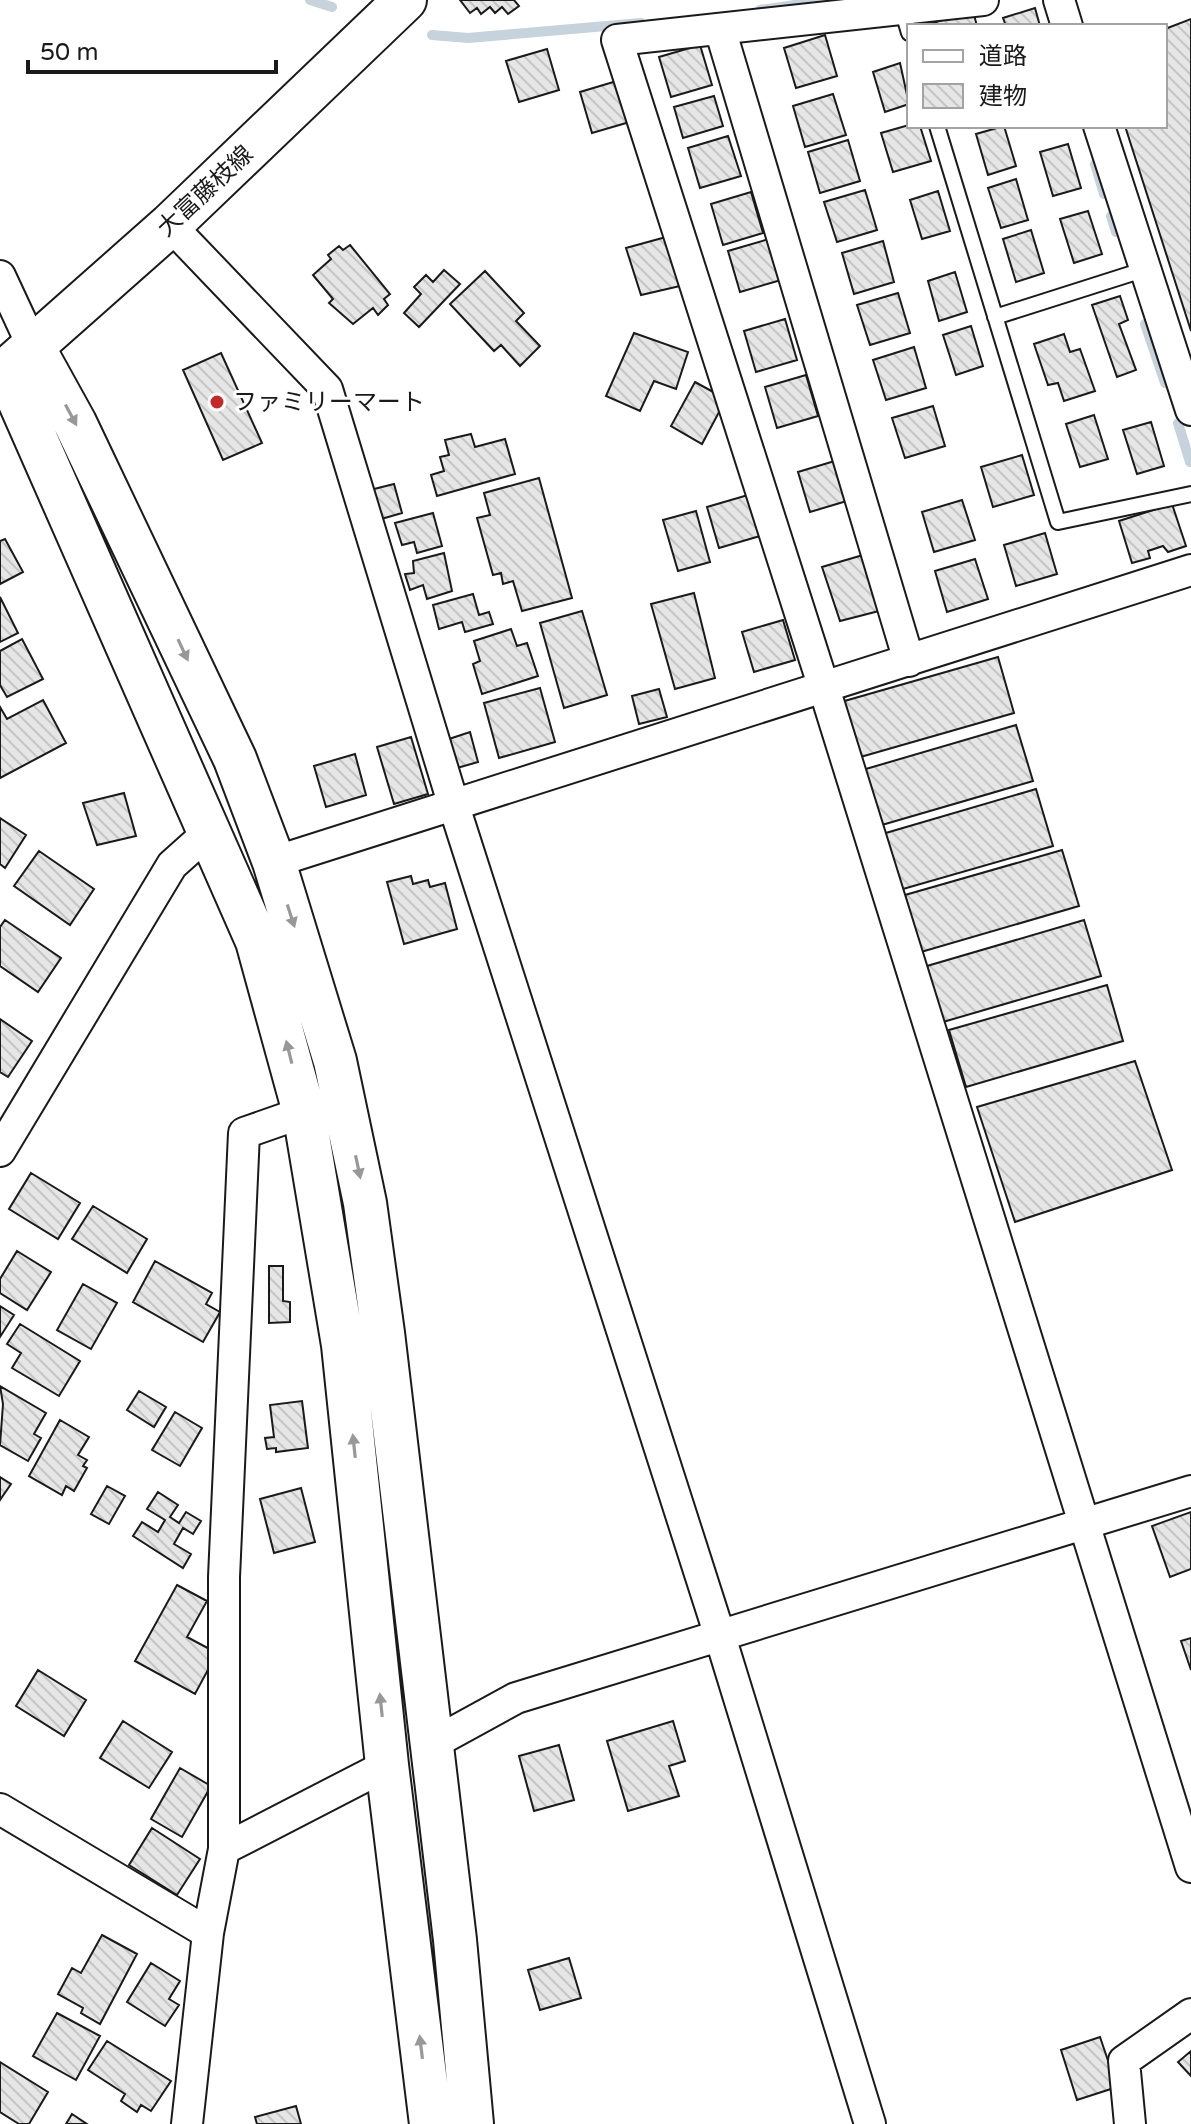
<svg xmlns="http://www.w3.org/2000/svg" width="1191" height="2124" viewBox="0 0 1191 2124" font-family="'Varela Round','Noto Sans JP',sans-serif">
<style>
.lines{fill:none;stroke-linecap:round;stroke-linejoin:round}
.stream{stroke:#c6d2dc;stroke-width:10}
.building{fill:url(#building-back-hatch);stroke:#1a1a1a;stroke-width:2}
.lane-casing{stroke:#1a1a1a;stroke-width:18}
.street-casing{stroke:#1a1a1a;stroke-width:34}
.secondary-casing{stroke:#1a1a1a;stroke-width:46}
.lane{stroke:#fff;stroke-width:14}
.street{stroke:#fff;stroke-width:30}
.secondary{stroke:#fff;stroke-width:42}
.oneway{fill:#989898}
.poi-dot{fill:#c62828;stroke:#fff;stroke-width:3}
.labels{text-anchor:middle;stroke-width:6;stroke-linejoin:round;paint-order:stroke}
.street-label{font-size:24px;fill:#1a1a1a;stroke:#fff}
.poi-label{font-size:24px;fill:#1a1a1a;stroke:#fff;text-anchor:start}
</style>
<defs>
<pattern id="building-back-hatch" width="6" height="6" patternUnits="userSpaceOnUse" patternTransform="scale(2)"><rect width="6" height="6" fill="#e6e6e6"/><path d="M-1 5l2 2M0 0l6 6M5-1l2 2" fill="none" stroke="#c5c5c5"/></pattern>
</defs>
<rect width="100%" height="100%" fill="#fff"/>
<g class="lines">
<path class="stream" d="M310 0 332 7
M760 10 829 0
M432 35 468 38 641 23
M1095 164 1104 194
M1111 216 1116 232
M1145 324 1165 383
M1178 423 1190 462"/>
</g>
<path class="building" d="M460 0H514L519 6 508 14 502 7 495 13 490 7 481 14 477 8 470 13Z
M1035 8 1040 26H1006L1003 18Z
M973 11 977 26H926V25Z
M1191 19V331L1125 126H1165V29Z
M825 35 837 76 796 88 784 48Z
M700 45 712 85 671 97 659 57Z
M547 49 559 90 519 102 506 61Z
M900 63 909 104 885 112 873 72Z
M620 80 633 121 592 133 580 92Z
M833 94 846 135 805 147 793 106Z
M714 96 723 126 683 138 674 107Z
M909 125 920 126 931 161 893 172 881 133Z
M1004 126 1016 166 988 175 976 134Z
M728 136 741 176 700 188 688 148Z
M848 140 860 181 820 193 808 152Z
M1068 144 1081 188 1053 196 1040 152Z
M1016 179 1028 220 1001 228 988 188Z
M865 190 877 230 837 242 824 202Z
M938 191 950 231 922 239 910 200Z
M751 192 763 233 723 245 711 204Z
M1088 211 1102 254 1074 263 1060 219Z
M1031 230 1044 273 1016 282 1003 239Z
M666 237 680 286 641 295 626 248Z
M769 239 781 280 740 292 728 251Z
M883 241 894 282 854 294 842 253Z
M350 245 390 294 384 299 388 305 378 315 373 308 353 324 329 303 333 299 313 275 331 259 328 255 339 246 343 250Z
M444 270 460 284 419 327 404 313 421 294 414 287 426 275 433 282Z
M485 271 524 313 516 321 540 346 520 366 501 345 494 351 450 304Z
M955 272 967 312 939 321 928 281Z
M898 293 910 333 870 345 857 305Z
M1120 296 1128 320 1119 324 1136 370 1117 377 1092 305Z
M785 319 797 360 756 372 744 331Z
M971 326 983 366 956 375 943 335Z
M634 333 688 352 676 389 654 381 640 411 606 396Z
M1064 334 1070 352 1080 349 1095 391 1064 401 1058 383 1048 385 1034 344Z
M914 347 926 388 886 400 873 360Z
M221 353 262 443 223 460 183 370Z
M806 375 818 416 777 428 765 387Z
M695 382 726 399 702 444 671 426Z
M933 406 945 446 905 458 892 418Z
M1094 415 1108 459 1080 467 1066 424Z
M1151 422 1164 466 1137 474 1123 430Z
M471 434 475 447 505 439 515 474 437 496 431 475 444 471 440 457 449 455 445 440Z
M1022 455 1034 495 993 507 981 467Z
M838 460 850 500 810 512 798 472Z
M539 478 572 598 522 611 513 581 503 584 501 573 493 575 477 518 490 515 484 493Z
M394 484 402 513 378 520 370 490Z
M748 495 760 536 719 548 707 507Z
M962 500 975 540 934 552 922 512Z
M1172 504 1186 546 1168 552 1163 546 1148 551 1150 558 1132 563 1119 521Z
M696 511 710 562 678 571 663 520Z
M433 513 442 546 417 553 414 542 402 545 395 523Z
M1045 533 1057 574 1016 586 1004 545Z
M5 539 23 572 0 584V541Z
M444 553 452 591 427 599 423 585 410 590 405 574 414 573 413 561Z
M863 555 879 611 840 621 822 567Z
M975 559 988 599 947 612 935 571Z
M694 593 715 678 675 689 651 604Z
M473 594 479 615 489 612 493 624 465 632 462 622 439 629 433 605Z
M0 597 18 633 0 642Z
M582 611 607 695 564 708 540 623Z
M783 620 795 660 754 672 742 632Z
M511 629 517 646 527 643 538 676 482 694 473 664 480 661 474 641Z
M22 639 43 679 7 697 0 685V651Z
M998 657 1014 713 857 758 841 702Z
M540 688 555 742 499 758 484 703Z
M659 689 667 717 639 724 632 696Z
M43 700 66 743 0 778V707L7 719Z
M1016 725 1033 781 875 827 859 771Z
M470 732 478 762 457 768 449 739Z
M411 737 428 794 394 804 377 747Z
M355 754 366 795 326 807 314 766Z
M1036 789 1053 846 896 891 879 835Z
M124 793 136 836 97 845 83 803Z
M0 818 26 835 5 868 0 864Z
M1062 850 1079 906 921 952 905 895Z
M39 851 94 889 70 925 14 886Z
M411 876 413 884 428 880 430 887 445 883 457 929 404 944 387 882Z
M5 920 61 958 38 992 0 966V927Z
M1084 920 1101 976 943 1022 927 966Z
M1107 985 1123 1041 966 1087 949 1030Z
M0 1019 32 1041 8 1077 0 1072Z
M1135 1061 1172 1170 1015 1222 977 1107Z
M31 1173 80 1203 58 1239 9 1209Z
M93 1206 147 1239 127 1273 72 1239Z
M17 1251 51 1272 27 1310 0 1293V1279Z
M155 1261 212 1293 206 1304 220 1312 203 1342 133 1302Z
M269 1266H283V1301L290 1302V1322L269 1323Z
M83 1284 117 1303 91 1349 57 1330Z
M0 1306 14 1315 0 1337Z
M20 1324 80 1361 59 1396 12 1368 21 1353 7 1344Z
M0 1386 46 1413 34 1434 41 1438 28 1461 0 1445 3 1404Z
M139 1391 166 1407 154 1427 127 1410Z
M302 1401 308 1448 276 1452V1448L267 1449 265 1438 274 1437 270 1405Z
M175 1412 202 1428 180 1466 152 1450Z
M60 1420 89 1437 78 1455 87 1460 83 1466 87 1468 74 1491 66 1486 62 1495 29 1476Z
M0 1477 11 1484 0 1500Z
M107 1486 125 1496 109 1524 91 1514Z
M301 1488 315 1542 274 1553 260 1499Z
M158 1492 178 1505 170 1517 179 1523 186 1512 201 1521 193 1534 183 1528 174 1544 191 1554 183 1568 133 1536 142 1522 158 1532 165 1520 147 1509Z
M1191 1512V1569L1170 1577 1152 1526Z
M177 1585 207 1601 187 1637 217 1653 195 1694 135 1661Z
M1191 1638V1670L1181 1641Z
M38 1670 86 1700 64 1736 16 1706Z
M123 1721 172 1752 149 1788 100 1758Z
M673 1721 685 1761 669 1766 679 1796 628 1811 607 1741Z
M559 1745 574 1800 534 1811 519 1756Z
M180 1768 211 1786 182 1837 151 1819Z
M152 1828 200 1859 177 1895 129 1865Z
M102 1935 137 1954 100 2024 81 2013 83 2008 58 1994 72 1968 81 1973Z
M569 1958 581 1998 540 2010 528 1970Z
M151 1963 180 1981 169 1999 179 2005 165 2026 127 2002Z
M57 2013 100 2036 76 2080 33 2056Z
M1100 2037 1117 2087 1077 2100 1061 2050Z
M107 2041 171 2081 151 2111 141 2105 137 2112 121 2101 125 2094 88 2070Z
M1191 2051V2076L1178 2062Z
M0 2062 48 2092 29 2124H19L0 2112Z
M296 2106 301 2124H257L255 2117Z
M72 2114 87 2124H66Z"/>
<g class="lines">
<g class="lane-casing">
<path id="lane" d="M902 9 909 33
M937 126 1058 522 1191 494
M995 317 1146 269"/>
</g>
<g class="street-casing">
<path id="street" d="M983 0 617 40 824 688 1191 1867
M1059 0 1067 26
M720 29 909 661
M1099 126 1191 410
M170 225 327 389 453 803 719 1633 870 2124
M0 276 33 347
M274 862 1191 570
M0 1151 172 865 210 831
M432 1744 516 1698 1191 1491
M0 1809 208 1933
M224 1849 387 1765
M187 2124 208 1933 224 1849V1577L244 1133 304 1112
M1130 2124 1124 2061 1191 2014"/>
</g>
<g class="secondary-casing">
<path id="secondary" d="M33 347 75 423 235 759 274 862 335 1061 365 1203 383 1333 455 1940 472 2124
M13 364 170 225 405 0
M6 371 257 941 304 1112 343 1345 387 1765 431 2124"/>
</g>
<use href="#lane" class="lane"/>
<use href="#street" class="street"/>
<use href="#secondary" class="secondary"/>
</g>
<defs><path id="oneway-solid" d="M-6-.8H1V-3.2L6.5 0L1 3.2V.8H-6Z" transform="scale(2)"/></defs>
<g class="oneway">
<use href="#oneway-solid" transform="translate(71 415) rotate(62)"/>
<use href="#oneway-solid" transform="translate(183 650) rotate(65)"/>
<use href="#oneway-solid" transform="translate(291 916) rotate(72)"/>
<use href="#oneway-solid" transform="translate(289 1052) rotate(-104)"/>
<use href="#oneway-solid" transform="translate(358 1167) rotate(78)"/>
<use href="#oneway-solid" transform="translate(354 1446) rotate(-96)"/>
<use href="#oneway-solid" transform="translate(381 1705) rotate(-96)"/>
<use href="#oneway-solid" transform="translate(421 2047) rotate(-97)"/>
</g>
<circle class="poi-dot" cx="217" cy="402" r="8"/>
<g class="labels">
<g class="street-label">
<text transform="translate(205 191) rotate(-43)" y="8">大富藤枝線</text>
</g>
<g class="poi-label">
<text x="233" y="410">ファミリーマート</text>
</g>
</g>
<rect x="907" y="24" width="260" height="104" fill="#ffffff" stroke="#a3a3a3" stroke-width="2"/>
<rect x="923" y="50" width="40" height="12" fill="#ffffff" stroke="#a3a3a3" stroke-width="2"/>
<text x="979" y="64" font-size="24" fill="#1a1a1a">道路</text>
<rect x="923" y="84" width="40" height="24" fill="url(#building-back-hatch)" stroke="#a3a3a3" stroke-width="2"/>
<text x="979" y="104" font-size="24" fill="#1a1a1a">建物</text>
<path d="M28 60v12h248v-12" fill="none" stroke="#1a1a1a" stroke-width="4"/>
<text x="40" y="60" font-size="24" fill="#1a1a1a" stroke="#ffffff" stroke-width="6" paint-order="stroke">50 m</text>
</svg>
